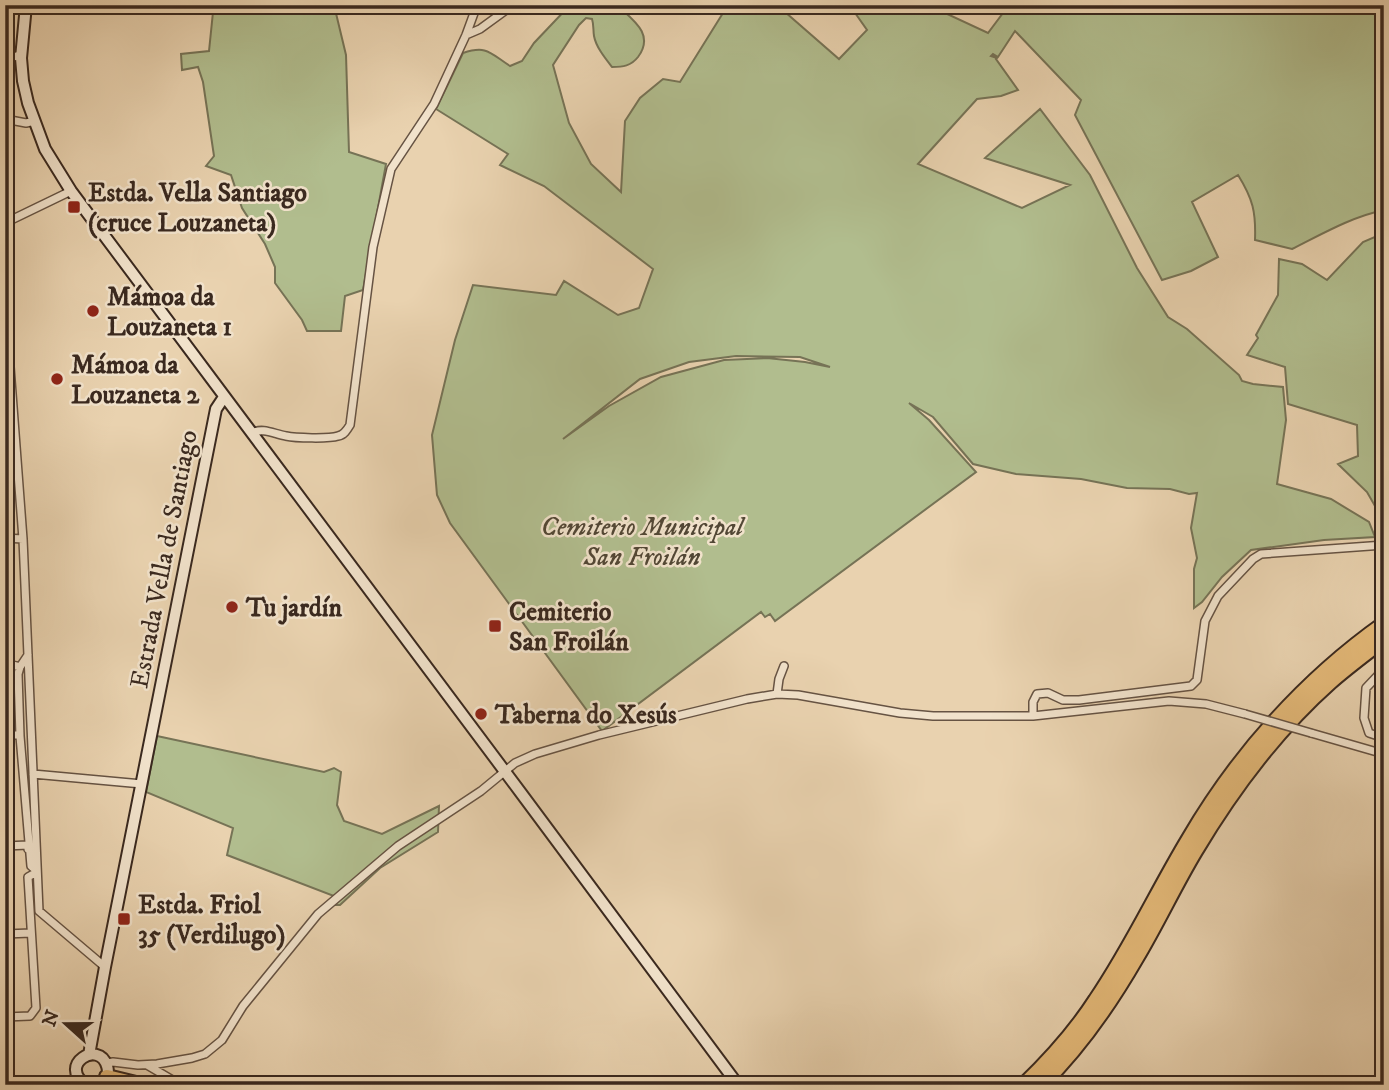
<svg xmlns="http://www.w3.org/2000/svg" width="1389" height="1090" viewBox="0 0 1389 1090" font-family="'IM FELL DW Pica',serif">
<style>
.green{fill:#b1bd8e;stroke:#767356;stroke-width:2;fill-rule:evenodd}
.lines{fill:none;stroke-linecap:round;stroke-linejoin:round}
.street-casing{stroke:#665343;stroke-width:10}
.secondary-casing{stroke:#3a291f;stroke-width:14}
.highway-casing{stroke:#3a291f;stroke-width:18}
.street{stroke:#f1e2cb;stroke-width:7}
.secondary{stroke:#f1e2cb;stroke-width:10}
.highway{stroke:#e4b978;stroke-width:14}
.street-bridge-casing{stroke:#665343;stroke-width:10;stroke-linecap:butt}
.street-bridge{stroke:#f1e2cb;stroke-width:7}
.poi-dot{fill:#8f2418;stroke:#f1e2cb;stroke-width:2.5}
.labels{text-anchor:middle;stroke-width:5;stroke-linejoin:round;paint-order:stroke}
.poi-label{font-size:26px;font-weight:bold;fill:#3a291f;stroke:#f1e2cb;text-anchor:start}
.park-label{font-size:26px;font-style:italic;fill:#524735;stroke:#f1e2cb}
.street-label{font-size:26px;fill:#3a291f;stroke:#f1e2cb}
</style>
<rect width="100%" height="100%" fill="#e9d2af"/>
<filter id="stains"><feTurbulence type="fractalNoise" baseFrequency=".00286" numOctaves="4"/><feColorMatrix values="0 0 0 0 .2 0 0 0 0 .09 0 0 0 0 .02 0 0 0 .5 -.17"/></filter>
<radialGradient id="worn" r=".72"><stop offset=".6" stop-color="#630" stop-opacity="0"/><stop offset="1" stop-color="#630" stop-opacity=".3"/></radialGradient>
<path class="green" d="M181 5H334L346 55 349 152 386 164 363 290 345 296 341 331H307L302 320 275 283V267L265 244 242 208 231 175 206 166 214 156 203 82 198 67 182 70 181 54 209 51 213 12 170 10V7Z
M570 5H617C633 20 655 34 638 57 631 66 623 67 612 67 605 58 596 47 594 36 593 30 594 25 592 19L586 18 579 25 553 65 569 123 591 164 621 192 625 121 640 98 663 79 680 82 728 5H777L839 59 867 30 853 10 856 5H928L988 33 1009 5H1384V210C1351 217 1322 234 1292 249L1255 240C1256 212 1253 199 1238 175L1192 202 1218 257 1191 271 1162 280 1075 115 1081 100 1015 31 998 57 993 54 991 56 997 58 996 59 1018 90 1001 96 977 99 918 164 1022 208 1070 185 985 158 1040 109 1090 175 1137 268 1168 317 1187 329 1239 375 1242 381 1253 384 1283 387 1286 420 1277 484 1331 499 1369 522 1375 537 1324 540 1251 550 1222 577 1202 602 1194 608V569L1197 558 1191 528 1197 493 1189 494 1170 489 1127 488 1081 479 1016 474 973 464 933 417 909 403 929 420 976 472 775 621 770 614 765 617 761 612 602 731 450 523 437 495 432 435 455 340 473 285 556 295 564 281 618 315 639 308 653 269 544 186 500 165 508 154 436 109 463 53C487 45 490 53 510 66L522 61 534 43ZM736 356 800 357 830 367 805 362 767 358 724 360 661 377 609 406 563 439 640 379 689 362Z
M1384 233V520H1383L1367 492 1338 464 1358 456 1357 425 1288 404 1285 367 1247 355 1258 338 1256 335 1278 295 1279 259 1302 264 1327 280 1363 242Z
M157 736 324 772 334 768 341 772 337 805 344 821 382 834 439 806 438 832 380 868 340 905H329L334 896 227 855 233 828 146 792Z"/>
<g class="lines">
<g class="street-casing">
<path id="street" d="M466 35 480 29 513 5
M5 59 21 55
M5 119 26 123 35 121
M5 225 11 220 71 191
M5 301 23 539 39 911 105 967
M252 433C263 427 274 434 286 436 295 438 329 439 338 436 344 435 347 430 350 425L373 247 391 169 434 104 466 35 477 5
M5 538 23 539
M28 655 20 667 18 674 20 736 31 866 37 871
M5 663 20 667
M1384 669 1366 688 1364 718 1369 733 1384 738
M777 694 779 679 784 666
M1033 716V702L1037 694 1048 693 1063 700H1079L1191 686 1197 680 1205 621 1218 596 1253 559 1261 554 1384 545
M1311 733 1384 754
M5 735H20
M33 774 142 784
M5 846 28 845V849
M5 934 31 933
M5 1017 30 1016 36 1008 28 877 37 872
M107 1063 113 1062 138 1065 157 1064 192 1058 205 1054 222 1040 243 1006 318 914 398 846 481 791 515 763 535 754 599 735 747 699 777 694 798 695 900 713 933 716H1033L1169 701 1206 704 1245 714
M147 1065 181 1085"/>
</g>
<g class="secondary-casing">
<path id="secondary" d="M26 5 21 58 23 81 28 103 45 149 71 191C293 489 517 786 738 1085
M89 1055 105 967 216 409 224 397
M86 1085C57 1065 99 1039 107 1066 110 1075 105 1080 98 1085"/>
</g>
<g class="highway-casing">
<path id="highway" d="M107 1077 140 1085
M1024 1085C1050 1060 1076 1031 1096 1000 1131 949 1157 892 1189 839 1238 755 1305 680 1384 624
M1041 1085C1078 1049 1110 1003 1136 958 1157 923 1174 886 1195 851 1232 789 1276 730 1330 682 1347 667 1366 653 1384 639"/>
</g>
<use href="#street" class="street"/>
<use href="#secondary" class="secondary"/>
<use href="#highway" class="highway"/>
<g class="street-bridge-casing">
<path id="street-bridge" d="M1245 714 1311 733"/>
</g>
<use href="#street-bridge" class="street-bridge"/>
</g>
<g class="poi-dot">
<rect x="67" y="200" width="14" height="14" rx="3.5"/>
<circle cx="93" cy="311" r="7"/>
<circle cx="57" cy="379" r="7"/>
<circle cx="232" cy="607" r="7"/>
<rect x="488" y="619" width="14" height="14" rx="3.5"/>
<circle cx="481" cy="714" r="7"/>
<rect x="117" y="912" width="14" height="14" rx="3.5"/>
</g>
<g class="labels">
<g class="poi-label">
<text x="88" y="201">Estda. Vella Santiago<tspan x="88" dy="30">(cruce Louzaneta)</tspan></text>
<text x="107" y="305">Mámoa da<tspan x="107" dy="30">Louzaneta 1</tspan></text>
<text x="71" y="373">Mámoa da<tspan x="71" dy="30">Louzaneta 2</tspan></text>
<text x="246" y="616">Tu jardín</text>
<text x="509" y="620">Cemiterio<tspan x="509" dy="30">San Froilán</tspan></text>
<text x="495" y="723">Taberna do Xesús</text>
<text x="138" y="913">Estda. Friol<tspan x="138" dy="30">35 (Verdilugo)</tspan></text>
</g>
<g class="park-label">
<text x="642" y="535">Cemiterio Municipal<tspan x="642" dy="30">San Froilán</tspan></text>
</g>
<g class="street-label">
<text transform="translate(163 559) rotate(-79)" y="9">Estrada Vella de Santiago</text>
</g>
</g>
<rect width="1389" height="1090" fill="none" stroke="#e9d2af" stroke-width="28"/>
<rect x="7" y="7" width="1375" height="1076" fill="none" stroke="#3a291f" stroke-width="3.5"/>
<rect x="14" y="14" width="1361" height="1062" fill="none" stroke="#3a291f" stroke-width="2"/>
<g transform="translate(66 1024) rotate(291)" stroke="#f1e2cb" stroke-width="5" paint-order="stroke">
<path d="M0-5L12 26L0 18L-12 26Z" fill="#3a291f"/>
<text y="-10" font-size="19" font-weight="bold" text-anchor="middle" fill="#3a291f">N</text>
</g>
<rect width="100%" height="100%" filter="url(#stains)"/>
<rect width="100%" height="100%" fill="url(#worn)"/>
</svg>
